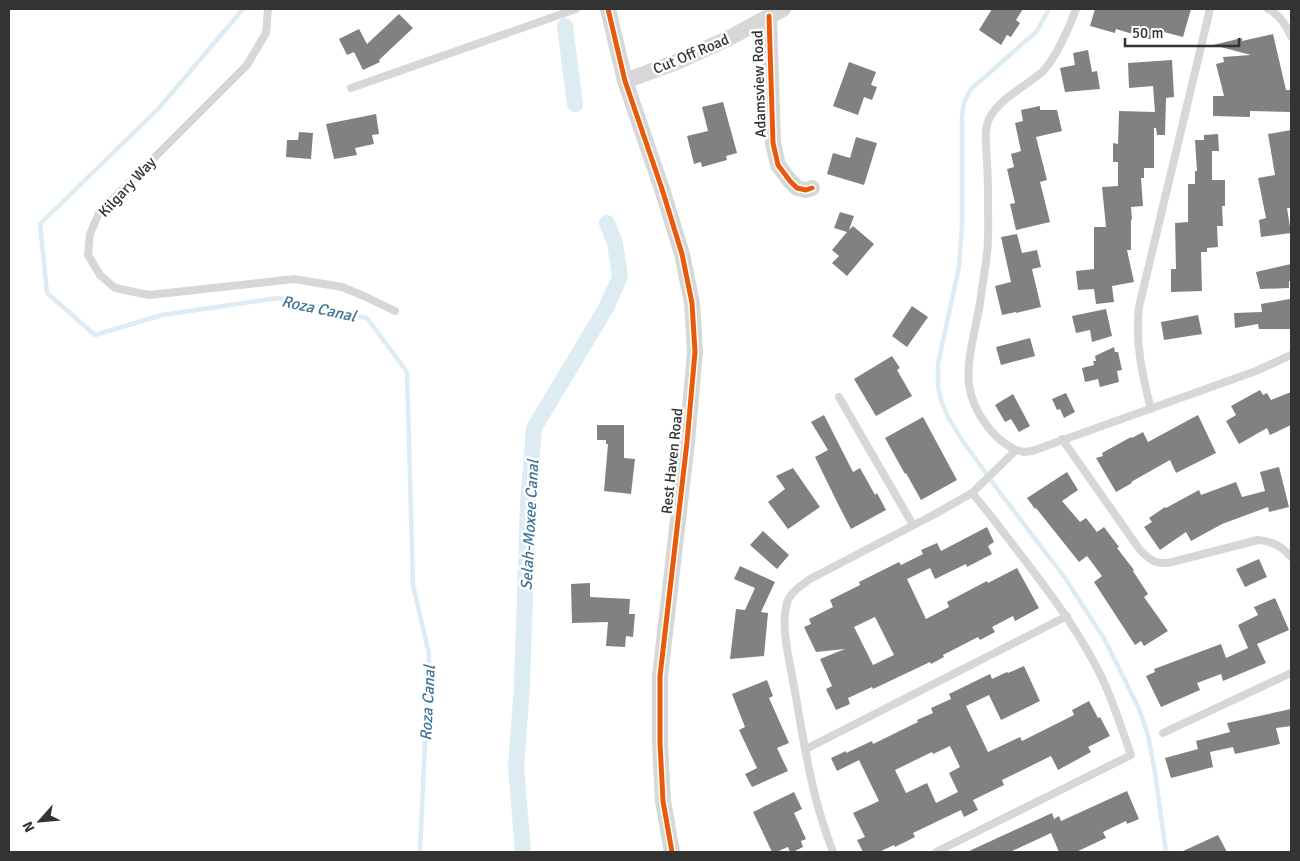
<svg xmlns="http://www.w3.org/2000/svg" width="1300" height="861" viewBox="0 0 1300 861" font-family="Signika,sans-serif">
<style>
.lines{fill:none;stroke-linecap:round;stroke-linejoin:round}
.stream{stroke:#ddebf3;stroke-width:4.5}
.canal{stroke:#ddebf3;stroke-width:16}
.building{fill:#818181;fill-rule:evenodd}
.service{stroke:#d7d7d7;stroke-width:8}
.minor{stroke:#d7d7d7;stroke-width:16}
.cycleway-casing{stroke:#fff;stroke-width:8}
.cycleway{stroke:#e8590c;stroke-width:5}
.labels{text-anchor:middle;stroke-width:5;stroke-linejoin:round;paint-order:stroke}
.street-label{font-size:15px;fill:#333;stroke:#fff}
.water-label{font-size:16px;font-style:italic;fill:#3f7597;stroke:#fff}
</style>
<rect width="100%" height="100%" fill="#fff"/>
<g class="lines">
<path class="stream" d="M243 9 159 108 40 224 47 293 95 335 162 315 278 298 367 318 407 372 413 585 429 654 420 852
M1049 9 1037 31 971 89 964 102 962 117V226L959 267 938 364V386L941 400 948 417 962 440 1001 494 1065 578 1105 640 1125 680 1139 709 1148 735 1155 773 1166 852"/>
<path class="canal" d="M565 26 575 104
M523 852 516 767 522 686 528 503 534 428 606 308 620 277 615 243 607 223"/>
</g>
<path class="building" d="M992 9H1023L1016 20 1020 23 1011 37 1007 35 1001 45 979 30Z
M1095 9H1191L1183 37 1156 30 1153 40 1116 29 1115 33 1090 26Z
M399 14 413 28 379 60 380 62 363 70 354 52 347 55 339 39 359 29 367 44Z
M1273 34 1286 90H1291V112L1250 111V117L1213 116V96H1224L1216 64 1224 62 1223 57 1251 55 1213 45 1242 38V41Z
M1088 50 1092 72 1097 71 1100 89 1065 92 1060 68 1075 65 1073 53Z
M1172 60 1174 97 1166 98 1165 135H1157L1156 128H1154V168H1144V178H1141L1143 206 1131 207 1132 220H1131V250H1127L1134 282 1112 286 1114 302 1096 304 1094 289 1078 290 1076 271 1094 269V227H1106L1102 187 1118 186V162H1113V143L1118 144 1119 111 1155 112 1153 86 1129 88 1128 63Z
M849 62 876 72 871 85 877 87 872 100 864 97 858 115 833 106Z
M723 102 737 153 726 156 727 160 702 167 701 162 694 164 687 136 708 131 702 107Z
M1040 106V110H1057L1062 131 1036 137 1047 180 1040 182 1050 222 1016 230 1010 204 1015 203 1007 169 1014 167 1011 154 1021 151 1015 123 1023 121 1021 110Z
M376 114 379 134 372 135 374 144 355 148 357 155 334 159 326 124Z
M1291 130V208H1287L1291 233 1261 237 1259 220 1266 218 1258 178 1275 175 1268 134Z
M299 132 313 133 311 159 286 157 287 140H298Z
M1218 134 1219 151H1212V180H1225V206H1222L1223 226H1217L1218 247 1207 248V252H1201L1202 291 1171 292V269H1176L1175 223 1188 222V184H1195V171H1197L1195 140H1204V135Z
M856 137 877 143 864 185 827 174 833 153 850 158Z
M840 212 854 216 849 230 853 226 874 244 847 276 832 263 839 256 832 250 847 232 834 228Z
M1017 234 1022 253 1037 250 1041 267 1032 269 1041 307 1016 313V312L1002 315 995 286 1011 282 1001 237Z
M1291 264V281H1289V288L1260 289 1256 272Z
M1290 299V329H1259L1258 324 1235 328 1234 313 1262 312 1261 304Z
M912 306 928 317 907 347 892 336Z
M1106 309 1112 336 1092 342 1090 330 1076 333 1072 316Z
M1198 315 1202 334 1164 340 1161 322Z
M1030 338 1035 356 1001 365 996 347Z
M1114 347 1115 352H1118L1122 370 1117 371 1119 382 1100 387 1098 379 1085 382 1082 368 1094 365 1093 361H1096L1095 356Z
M892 356 900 368 897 370 912 396 876 416 854 379Z
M1260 390 1263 395 1267 393 1271 400 1291 392V425L1270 435 1267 428 1239 444 1226 421 1236 415 1231 406Z
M1066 393 1075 412 1064 418 1060 409 1057 410 1052 399Z
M1013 394 1030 426 1019 432 1011 419 1005 422 995 405Z
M824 415 853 472 860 468 875 495 877 493 886 510 851 529 839 506 815 457 828 450 811 422Z
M1198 415 1216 453 1176 473 1170 460 1131 482 1132 483 1116 492 1096 458 1103 456 1102 453 1131 437 1132 438 1143 432 1148 442Z
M923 417 957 480 921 500 906 473 905 474 885 438Z
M597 425H624V458L635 459 631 494 604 491 608 444H606V440H597Z
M1279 467 1289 507 1269 512 1268 507 1222 524 1191 541 1186 532 1160 550 1144 527 1152 522 1149 518 1165 507 1166 508 1199 490 1201 495 1236 482 1242 497 1265 491 1260 472Z
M793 468 820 507 788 529 768 502 785 489 776 476Z
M1067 472 1078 490 1062 501 1080 522 1086 518 1097 532 1104 527 1119 547 1117 548 1134 570 1133 571 1148 594 1144 597 1168 631 1144 646 1141 641 1135 645 1094 582 1102 576 1087 556 1079 562 1036 508 1035 509 1027 498Z
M987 527 994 542 988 546 992 554 967 567 966 564 935 579 930 568 907 579 926 619 949 607 947 602 987 581 988 583 1017 568 1039 608 1015 621 1013 616 992 627 995 632 980 640 978 637 943 655 944 657 931 664 930 662 873 689 872 687 848 698 850 704 836 710 826 689 832 686 820 659 845 649 816 652 804 627 811 624 809 619 833 607 830 600 860 585 859 582 899 562 901 565 923 554 921 550 937 543 941 551ZM875 617 894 655 873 665 854 627Z
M763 531 789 555 777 569 750 545Z
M1259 559 1267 577 1245 587 1236 569Z
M740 566 775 582 761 612 768 613 764 656 730 659 736 609 745 610 755 588 734 579Z
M590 583V597L630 599 629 614H635L633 637 626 636 625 647 606 646 608 622 572 623 571 584Z
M1275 598 1289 630 1257 644 1266 663 1223 681 1221 674 1197 683 1200 690 1161 707 1146 676 1155 672 1154 669 1221 644 1226 658 1248 648 1238 625 1258 615 1254 607Z
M1024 666 1040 701 1001 720 989 695 966 706 988 752 1020 737 1022 741 1074 715 1072 710 1089 701 1098 718 1100 717 1110 736 1088 747 1091 752 1058 770 1051 756 1002 780 1004 785 973 800 978 810 964 817 961 810 913 833 915 837 895 847 894 845 879 852H863L857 840 865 837 853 813 879 801 859 760 837 771 831 758 846 751V753L872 741 873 744 918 722 917 720 933 713 931 708 951 699 949 694 990 674 992 679 1007 672 1008 673ZM950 746 960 767 949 773 958 792 936 803 927 783 906 793 895 770 932 752 933 754Z
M767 680 773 696 769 698 789 743 777 748 788 771 752 787 745 774 757 768 739 730 745 727 732 694Z
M1291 709V726L1276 728 1280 744 1235 754 1233 747 1210 752 1213 767 1171 778 1165 758 1198 749 1196 741 1230 732 1227 723Z
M1127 791 1139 819 1127 824 1126 821 1103 832 1106 838 1076 852H1059L1051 833 1010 852H967L1052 813 1054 819 1059 816 1061 821Z
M794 792 802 809 794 813 806 839 801 841 803 847 793 852H790L788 847 776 852H772L753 812Z
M1218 835 1227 852H1181Z"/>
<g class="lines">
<path class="service" d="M268 9 266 33 247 65 99 213 90 234 88 255 100 275 115 288 149 295 294 279 342 287 364 296 395 311
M1268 9C1279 14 1286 25 1291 36
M351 88 576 9
M839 397 913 525
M1151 409C1142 374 1135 343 1139 307L1210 9
M1062 439 1140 550C1151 561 1156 565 1172 562L1258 540C1272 541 1283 547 1291 557
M1016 450C992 439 973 411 969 385 966 360 976 328 980 303 982 287 985 271 987 254 989 236 988 216 988 198 988 186 988 175 987 164 987 150 983 132 989 119 999 99 1026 86 1042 72 1055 60 1070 26 1076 9
M1163 733 1291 673
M806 749 1067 616
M833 852C825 831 818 809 813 787 805 754 800 719 794 686 790 664 781 628 786 607 788 593 800 587 810 579L935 514 972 493 1016 450 1024 452 1032 451 1256 371 1291 355
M936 852 1131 755C1122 730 1114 704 1103 680 1082 636 1053 597 1024 559 1007 537 990 514 972 493"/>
<path class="minor" d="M608 9 625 81 662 189 682 254 692 303 695 352 687 442 660 676V743L663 801 672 852
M769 16 773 143 778 165 790 181 797 188 806 190 812 188
M625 81 679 61 729 38 783 9"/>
<g class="cycleway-casing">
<path id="cycleway" d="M608 9 625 81 662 189 682 254 692 303 695 352 687 442 660 676V743L663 801 672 852
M769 16 773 143 778 165 790 181 797 188 806 190 812 188"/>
</g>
<use href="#cycleway" class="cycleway"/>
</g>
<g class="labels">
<g class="street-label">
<text transform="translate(691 54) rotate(-23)" y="5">Cut Off Road</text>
<text transform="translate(759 84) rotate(-92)" y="5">Adamsview Road</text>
<text transform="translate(127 187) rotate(-47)" y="5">Kilgary Way</text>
<text transform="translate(672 461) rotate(-84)" y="5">Rest Haven Road</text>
</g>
<g class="water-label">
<text transform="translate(319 308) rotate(12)" y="6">Roza Canal</text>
<text transform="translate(529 525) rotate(-87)" y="6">Selah-Moxee Canal</text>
<text transform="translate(427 703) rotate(-87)" y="6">Roza Canal</text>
</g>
</g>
<rect width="1300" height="861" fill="none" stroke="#333333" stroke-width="20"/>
<g transform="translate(40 821) rotate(243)" stroke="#ffffff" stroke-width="4" paint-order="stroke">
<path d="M0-4L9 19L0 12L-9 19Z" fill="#333333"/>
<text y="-8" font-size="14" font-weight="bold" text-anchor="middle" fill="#333333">N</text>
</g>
<path d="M1125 38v8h114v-8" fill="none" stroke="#333333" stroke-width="2.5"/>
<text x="1132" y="38" font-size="15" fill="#333333" stroke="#ffffff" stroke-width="4" paint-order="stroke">50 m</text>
</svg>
